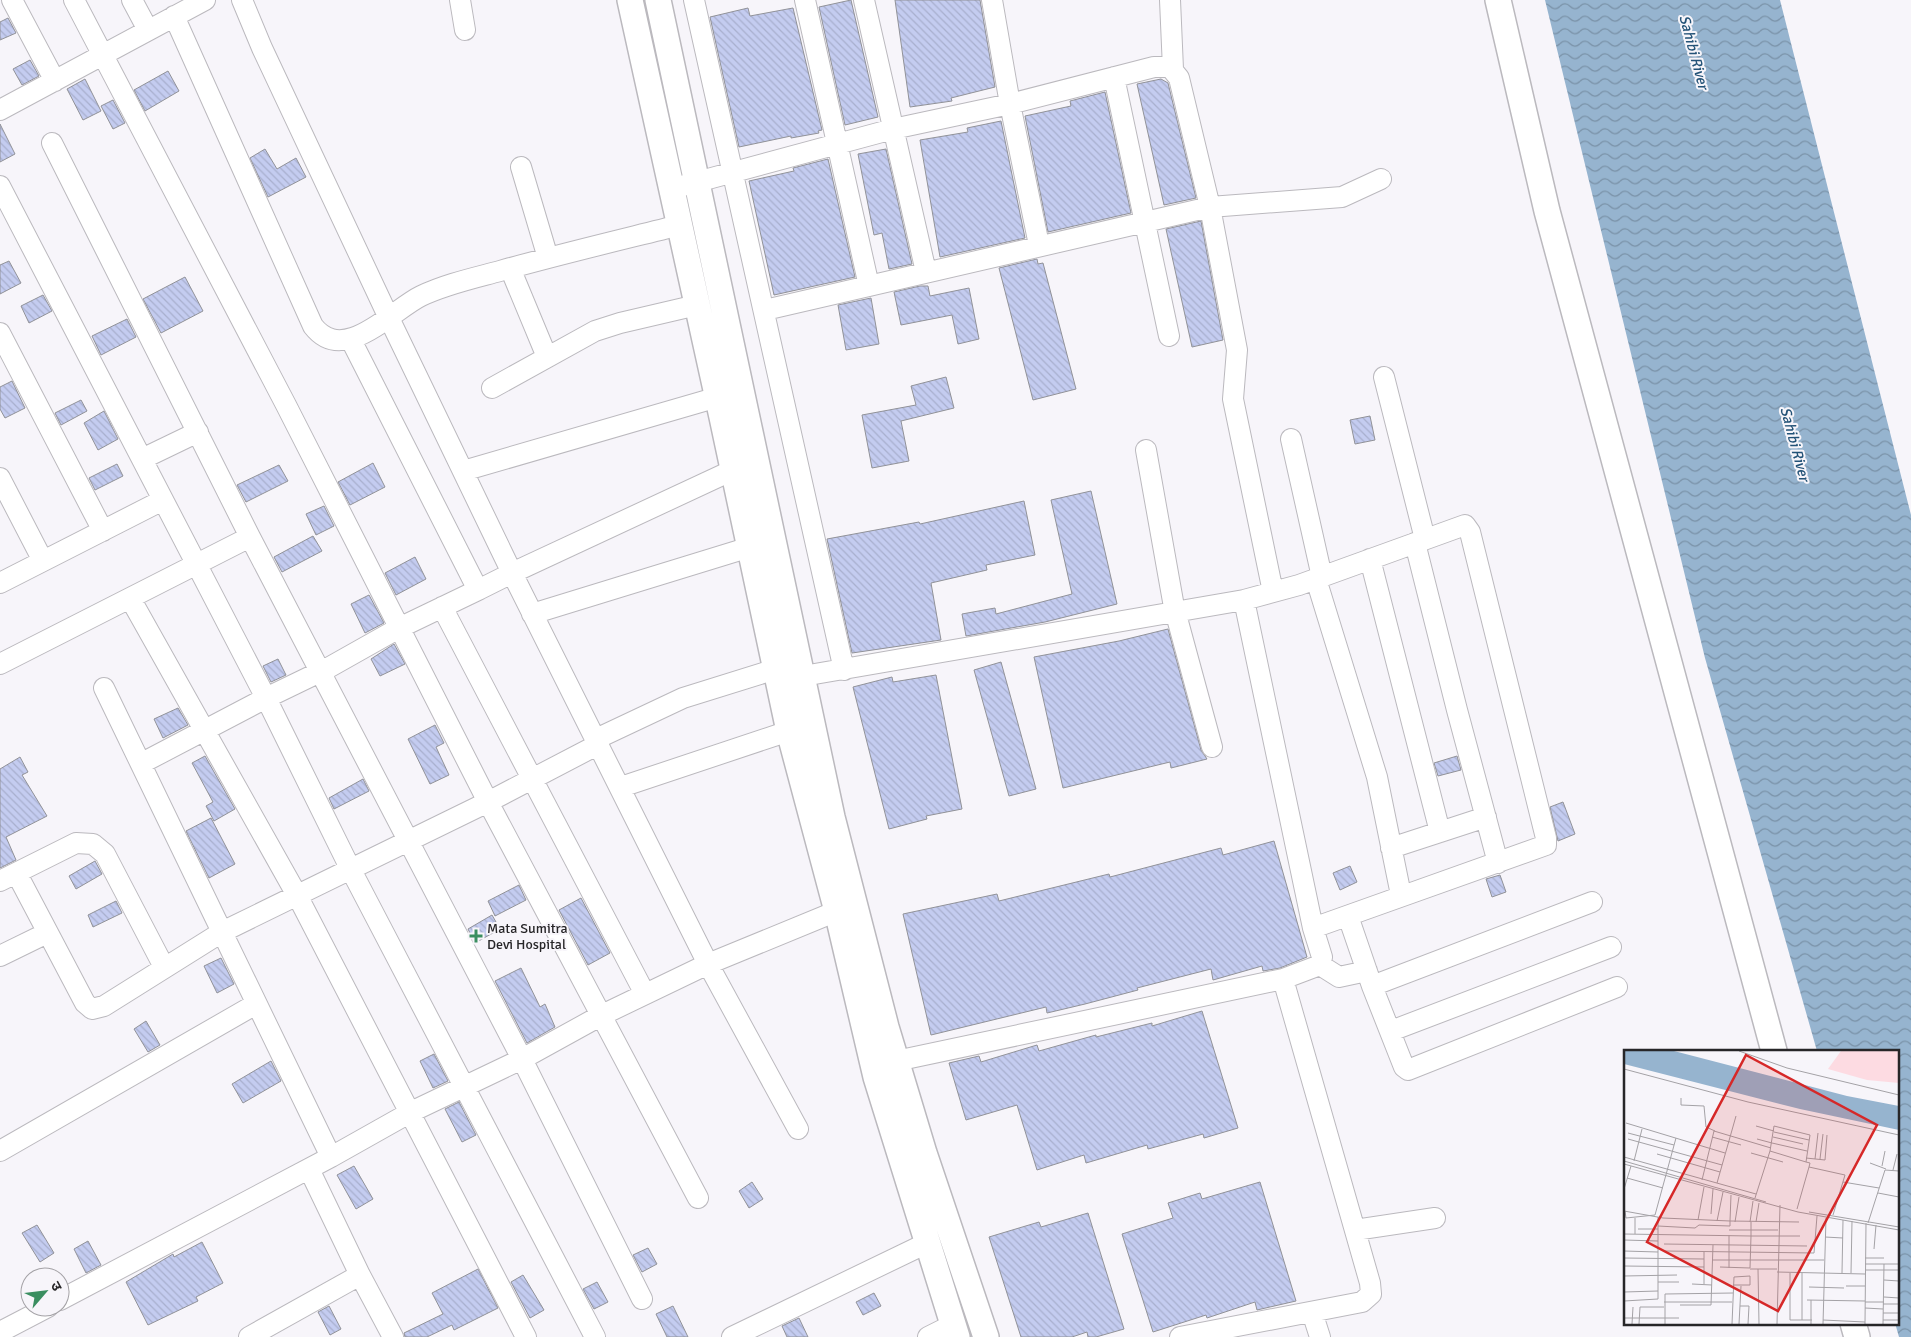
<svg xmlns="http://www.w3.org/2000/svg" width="1911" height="1337" viewBox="0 0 1911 1337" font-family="Signika,'Noto Sans Devanagari',sans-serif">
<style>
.water{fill:url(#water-waves)}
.building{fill:url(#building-back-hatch);stroke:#919298}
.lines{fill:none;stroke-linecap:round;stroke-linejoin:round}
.minor-casing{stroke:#bbb9be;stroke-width:22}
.tertiary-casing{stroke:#bbb9be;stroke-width:28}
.minor{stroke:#fff;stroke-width:20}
.tertiary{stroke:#fff;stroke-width:25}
.poi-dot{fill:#3a8e60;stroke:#f7f5fa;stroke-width:2}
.labels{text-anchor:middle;stroke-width:4;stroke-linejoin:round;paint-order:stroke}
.poi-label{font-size:14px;fill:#272628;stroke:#f7f5fa;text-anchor:start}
.water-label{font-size:15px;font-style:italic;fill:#235277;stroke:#f7f5fa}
.inset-road{fill:none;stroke:#a4a2a6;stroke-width:1}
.view{fill:#d62828;fill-opacity:0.15;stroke:#d62828;stroke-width:2.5}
.inset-edge{fill:none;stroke:#272628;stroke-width:2.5}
</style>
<defs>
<pattern id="water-waves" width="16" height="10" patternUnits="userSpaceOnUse" patternTransform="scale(1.25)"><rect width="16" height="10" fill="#96b4cf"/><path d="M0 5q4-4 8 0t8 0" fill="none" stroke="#7a92a8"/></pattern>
<pattern id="building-back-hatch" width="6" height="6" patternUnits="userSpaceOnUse" patternTransform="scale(1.25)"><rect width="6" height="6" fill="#c4ccf0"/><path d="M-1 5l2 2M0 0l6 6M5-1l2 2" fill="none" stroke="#a8afce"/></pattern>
</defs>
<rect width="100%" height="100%" fill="#f7f5fa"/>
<path class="water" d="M1545 0H1780L1911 515V1337H1899L1895 1323H1897V1051H1817L1705 658Z"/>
<path class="building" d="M851 0 878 117 845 125 819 7Z
M895 0H980L995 87 951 98 952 101 910 107Z
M748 8 750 16 793 8 822 130 818 131 819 133 791 138V136L739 147 710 17Z
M8 18 16 33 0 40V22Z
M30 60 39 76 22 85 13 69Z
M168 71 179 91 145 111 134 90Z
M85 79 101 111 83 120 67 89Z
M1161 79 1168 83 1196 198 1164 205 1137 84Z
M1105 92 1131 213 1048 232 1025 116 1071 106 1070 101Z
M113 100 125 123 113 129 101 106Z
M1001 121 1025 238 940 257 920 140 968 132 967 128Z
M0 124 15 154 0 162Z
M265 149 277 169 296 158 306 177 268 197 250 158Z
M886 149 912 264 889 269 882 233 874 235 858 154Z
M828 159 855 277 774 295 749 181 794 171 793 168Z
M1201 221 1223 340 1192 347 1166 229Z
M1037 259 1038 264 1043 263 1076 389 1033 400 999 268Z
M9 261 21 283 0 294V265Z
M185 277 203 311 161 333 143 299Z
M920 286H928L930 296 969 288 979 339 958 344 952 315 901 325 894 292Z
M43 295 52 311 29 323 21 306Z
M871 298 879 344 846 350 838 305Z
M127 319 136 337 101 355 92 336Z
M946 377 954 408 901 421 909 461 872 468 862 415 916 405 911 386Z
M12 381 25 408 5 418 0 409V387Z
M81 400 87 411 61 425 55 413Z
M104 411 118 439 98 450 84 423Z
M1370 416 1375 440 1355 444 1350 420Z
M373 463 385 487 350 505 338 482Z
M117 464 123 476 95 490 89 478Z
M279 465 288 481 246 502 237 485Z
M1091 491 1117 604 1045 622 966 636 962 614 995 608 996 614 1072 594 1051 500Z
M1024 501 1035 555 986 565 987 570 931 583 941 640 852 653 827 539 919 522 920 524Z
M324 506 334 526 316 535 306 514Z
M313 536 322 551 282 572 274 557Z
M415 557 426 579 396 595 385 573Z
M369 595 384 623 365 633 351 604Z
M1168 629 1201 750 1207 759 1171 768 1170 762 1063 788 1034 657 1119 641Z
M394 644 405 664 380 676 371 659Z
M278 659 286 675 271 682 263 666Z
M1001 662 1036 789 1009 796 974 670Z
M936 675 962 809 926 816 927 819 889 829 853 687 892 677 893 682Z
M178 708 188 725 163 738 154 719Z
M435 725 444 743 436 747 449 775 430 784 408 739Z
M205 756 235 809 214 821 206 806 213 802 192 763Z
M1457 756 1461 770 1438 776 1434 763Z
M20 757 28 772 22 775 47 816 6 837 16 860 0 868V769Z
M363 779 369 791 334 809 329 798Z
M1563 802 1575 834 1558 841 1550 807Z
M211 818 235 864 209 878 186 831Z
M1274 841 1307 957 1280 968 1263 971 1262 966 1213 980 1211 969 1137 988 1138 990 1085 1004 1047 1013 1046 1007 931 1035 903 914 997 894 999 901 1109 874 1110 877 1221 848 1223 855Z
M95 861 102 874 76 889 69 876Z
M1350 866 1357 882 1340 890 1333 873Z
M1500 875 1506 892 1492 897 1486 879Z
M519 885 526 900 495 916 488 901Z
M581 898 610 953 588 965 559 910Z
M116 901 122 913 93 927 88 915Z
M492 915 500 929 475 943 468 929Z
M221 958 234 984 217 993 204 966Z
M521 968 540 1007 545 1004 555 1027 527 1043 495 981Z
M1202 1011 1238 1128 1204 1138 1203 1134 1148 1149 1147 1145 1086 1163 1084 1155 1037 1170 1017 1105 966 1120 949 1063 979 1056 981 1062 1037 1045 1039 1051 1096 1035V1037L1152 1023V1026Z
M146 1021 160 1045 148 1052 134 1029Z
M434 1054 448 1081 433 1088 420 1061Z
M271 1061 281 1081 243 1103 232 1084Z
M459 1102 476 1135 462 1142 445 1109Z
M354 1166 373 1199 356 1209 337 1175Z
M752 1182 763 1199 749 1208 739 1191Z
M1260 1182 1296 1301 1257 1310 1255 1302 1207 1318 1206 1315 1153 1332 1122 1234 1173 1218 1168 1203 1200 1193 1202 1199Z
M1088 1213 1124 1329 1096 1337H1088L1087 1332 1072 1337H1021L989 1237 1039 1222 1041 1227Z
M37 1225 54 1253 40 1262 22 1233Z
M88 1241 101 1265 86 1273 74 1249Z
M202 1242 223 1283 196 1297 198 1301 148 1325 126 1282 173 1254 174 1257Z
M648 1248 657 1264 642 1272 633 1255Z
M478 1269 498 1308 454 1330 452 1325 427 1337H405L404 1333 443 1314 432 1293Z
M523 1275 544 1310 530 1318 511 1282Z
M597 1282 608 1302 594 1309 583 1289Z
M874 1293 881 1306 863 1315 856 1302Z
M329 1306 341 1329 330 1335 318 1312Z
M673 1306 688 1337H667L656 1314Z
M799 1318 808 1337H787L782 1326Z"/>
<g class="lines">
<g class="minor-casing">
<path id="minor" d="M12 0 55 81
M74 0 286 405 488 802 222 932 104 688
M132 0 148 30
M242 0 262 48 388 316 512 573 478 590 351 340
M460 0 465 30
M694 0 844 670
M805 0 869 286
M864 0 926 272
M992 0 1010 104 1039 245
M1170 0 1173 69
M174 16 313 326C344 366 392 310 421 296 446 284 474 278 500 271 560 254 620 240 680 225
M1114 77 1169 336
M0 110 205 0
M52 143 250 537 522 1059 642 1299
M521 167 548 258
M0 186 266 698 351 870 595 1337
M682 186 893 129 1010 104 1154 67H1170L1179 78 1210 207 1237 350 1233 399 1273 592
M510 268 547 357
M765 310 1210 207 1342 197 1381 179
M0 333 103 531
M1384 377 1425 539
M492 388 595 331 620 323 697 305
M1291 439 1322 577
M1146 450 1174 607 1212 747
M142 459 198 432
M733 470 512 573 708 964 798 1129
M463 471 718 397
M0 478 43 561
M1415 543 1457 710 1498 863
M1370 559 1440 832
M1316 579 1377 777 1401 895
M0 583 163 500
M130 598 298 897 526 1337
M442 607 645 994
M532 614 750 547
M0 664 250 537
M803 676 1244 600 1299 585 1465 525 1470 532 1546 838V845L1313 928 1244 600
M596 739 683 698 776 669
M599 744 488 802 698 1198
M142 763 266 698 328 668 399 628 478 590
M621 787 789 731
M1391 848 1486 817
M17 874 85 1003 92 1009 104 1006 222 932 331 1157
M0 881 76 843 93 844 105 854 164 967
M1348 916 1372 986 1404 1067 1408 1070 1617 987
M0 956 47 933
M1320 965 1339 977 1367 971
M1372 986 1592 902
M1391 1031 1611 947
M896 1061 1283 979 1320 965 1322 957 1313 928
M0 1151 256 1004
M309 1169 360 1275 393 1337
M1355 1230 1435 1218
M60 1300 331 1157 411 1112 522 1059 600 1016 708 964 837 911 851 908
M1312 1312 1320 1337
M0 1332 48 1307
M249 1337 360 1275
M732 1337 929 1242
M928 1337 952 1325
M1180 1337 1362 1302 1371 1294 1370 1283 1283 979"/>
</g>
<g class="tertiary-casing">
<path id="tertiary" d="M630 0 722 417 789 731 837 911 876 1077 957 1337
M658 0 832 817 886 1027 924 1153 986 1337
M1498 0 1547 211 1774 1051
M1853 1323 1857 1337"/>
</g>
<use href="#minor" class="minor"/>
<use href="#tertiary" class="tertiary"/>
</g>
<path class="poi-dot" d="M473.5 928.5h5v5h5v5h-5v5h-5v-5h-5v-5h5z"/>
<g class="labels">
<g class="poi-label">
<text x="487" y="933">Mata Sumitra<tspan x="487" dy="16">Devi Hospital</tspan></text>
</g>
<g class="water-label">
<text transform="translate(1694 52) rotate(75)" y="5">Sahibi River</text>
<text transform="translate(1795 444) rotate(75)" y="5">Sahibi River</text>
</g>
</g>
<g transform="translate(1624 1050)">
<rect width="275" height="275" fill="#f7f5fa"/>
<path d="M217 1H275V33L243 30 204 19Z" fill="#fddbe2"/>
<path d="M0 1H50L223 46 275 56V80L176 59 0 14Z" fill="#96b4cf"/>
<path class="inset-road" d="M115 1 163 18 275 45M0 19 124 52 275 85M57 48V55L80 56 82 77 91 81M2 73 101 103M132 76 150 81M150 82 185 90M4 83 50 95M88 87 117 95M149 87 179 94M4 89 98 115M133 89 148 93M148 93 183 101M127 103 159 112M33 104 96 122M0 107 132 144M182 108 201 110 203 85M191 109 194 83M196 109 199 84M0 111 142 152M10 111 18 79M246 113 262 119M0 114 174 162 275 180M258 116 261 101M185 117 221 125 209 165M269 120 273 104M3 128 39 138M78 130 90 81 147 98M219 132 255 138M93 133 112 66M0 139 7 116M254 143 275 147M107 145 106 171 175 172M131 148 146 101 150 76 186 85 182 112 146 101M173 159 185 117 186 113 182 112M0 161 39 168 106 171M1 161 2 168 31 165 52 88M185 162 275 177M87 164 89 139M74 170 80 137M93 171 99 142M111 172 115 147M126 172 129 151M127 172V186H176M132 172 135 153M244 173 261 120 275 121M34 176 71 178 75 175 106 176V171M14 179H34M105 180H154M0 184 127 186 126 218 96 217M11 184V168M201 187 219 188M0 190 34 191M40 194 183 196M250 199 252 175M0 201 34 202M41 201 190 203 193 166M0 208 80 209M241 208H260M88 210H200M241 214H275M0 216 80 217M105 218V185M126 219H153M134 219 135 274M241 220H275M153 222 241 224M166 223V270H188M178 223V270M218 223 219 170M227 223 228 171M0 226 53 225M260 230 275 231M34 232H55M68 234 88 235M80 234V202M109 235H126V226M222 236H241M185 237 220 238M0 242 34 241M260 247 275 248M183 250 241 251M187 250V274M0 251 34 249V167M40 252H108M241 252H260M259 254H275M56 255H87L89 195M116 256H125L124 274M241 258 259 259M259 263H275M0 268H55M199 270 241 272M259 270H275M8 274 9 257M15 274 16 257H40M41 274V244L109 243M108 274 110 227 126 226M115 274 117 236M153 274 156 155M199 274 202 168M241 274 242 173M259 274 260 214"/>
<path class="view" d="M122 5 253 75 154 261 23 192Z"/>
<rect width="275" height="275" class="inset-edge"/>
</g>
<g transform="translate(45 1292) rotate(62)"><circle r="24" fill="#f7f5fa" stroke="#a4a2a6"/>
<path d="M0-4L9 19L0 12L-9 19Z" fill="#3a8e60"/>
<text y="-8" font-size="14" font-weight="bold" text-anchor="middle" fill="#272628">उ</text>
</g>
</svg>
